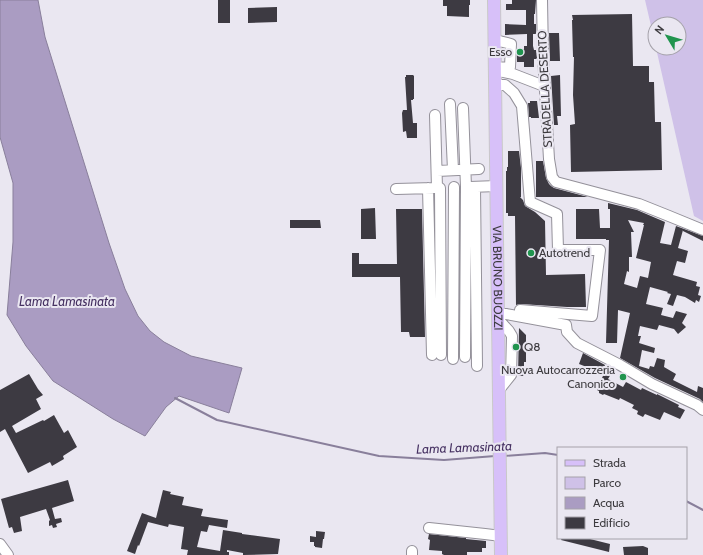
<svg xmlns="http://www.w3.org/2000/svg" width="703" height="555" viewBox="0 0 703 555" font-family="Cabin,sans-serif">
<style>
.green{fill:#cfc1e8}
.water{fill:#aa9cc2;stroke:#897f9b}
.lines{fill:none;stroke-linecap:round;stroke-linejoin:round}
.stream{stroke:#897f9b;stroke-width:2}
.building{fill:#3d3a42;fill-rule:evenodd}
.minor-casing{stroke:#94919a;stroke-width:12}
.major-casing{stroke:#c9c8c9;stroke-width:14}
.minor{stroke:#fff;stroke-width:10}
.major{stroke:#d7c0f9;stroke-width:12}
.poi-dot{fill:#20944e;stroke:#eae7f1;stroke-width:1.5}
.labels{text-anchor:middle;stroke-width:4;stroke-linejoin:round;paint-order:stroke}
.poi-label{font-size:12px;fill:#3d3b3f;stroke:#eae7f1;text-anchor:end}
.street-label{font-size:12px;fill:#3d3b3f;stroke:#eae7f1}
.water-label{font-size:13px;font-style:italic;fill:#453061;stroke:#eae7f1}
</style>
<rect width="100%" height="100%" fill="#eae7f1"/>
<path class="green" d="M645 0H703V221L694 216 656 48H679V24H655V43Z"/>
<path class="water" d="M0 0H38L45 37 109 243 125 289 138 316 150 331 164 342 191 356 242 368 229 413 179 396 166 407 145 436 113 419 53 381 26 346 7 315 13 242V183L0 137Z"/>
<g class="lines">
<path class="stream" d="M175 398 217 420 379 456 444 460 495 456
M503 456 545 453 558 455
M686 501 703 510"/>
</g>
<path class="building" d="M218 0H230V23H218Z
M443 0H470V5H469V17L447 16V6H443Z
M512 0H536L535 14H534V24H536V34H533V46L534 50H536L537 58 536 59H534V67H524V62H517V49H524V46H527V34L505 35V24L526 25V10H506V4H512Z
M277 7V22L248 23V8Z
M632 14 633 66H649V82H654L655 122H661L662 170 571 172 570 125 575 124 573 95 574 57H573L572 20H573L572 15Z
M549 33H559L560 61H550Z
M406 75H413L414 76V99H413V100H411L413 123H417V138H407L406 131 403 132 402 113 403 110H407L405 77H406Z
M560 75 561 116H557L558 125H554L551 76Z
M530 101H537L539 118H531V117H529L528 103H530Z
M508 151H519L521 168V197H520L523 200 525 206 535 212 545 221 546 275 585 274 586 307H567L521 304 516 305 515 216H508V213H506V171H507V167H508Z
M536 161H543L546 178 549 184 551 186 554 188 588 197H536Z
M608 203 637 210 665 222 660 243 671 245 676 226 703 236V241L683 231V230L678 248 688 251 685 263 677 261 673 275 697 282 696 286 700 287 698 295 701 296 699 302 696 300 695 303 685 297 677 295 673 306 667 304 671 294 667 293 668 292 650 287 646 304 663 308 661 315 673 318 676 311 687 314 682 323 686 327 678 334 674 329 659 325 657 330 640 326 638 336H641L639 343 655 348 654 353 642 350 639 366 649 369 650 366 654 367 657 358 665 360 664 367 676 374 673 380 697 392 698 386 703 388V402L700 399 655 378 620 358 630 313 618 310 617 343H606L609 240H606V239H576V209H599L600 228H610V209H608ZM628 220 644 223 643 225H644L636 258 651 262 648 278 640 276 637 288 624 284 627 271 629 272V257H632L631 232H634Z
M375 208 376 239H361V209Z
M396 209H422L425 337H410L409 332H401L400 277H352V253H359V264H397Z
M290 220H320L321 228H290Z
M519 328 526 335V362H524V376H518Z
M583 353 605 365 602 373 579 364Z
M605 371 611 374 608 379 623 387 626 382 641 390 642 388 657 395V394L679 405 678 407 685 410 680 419 664 412 660 420 645 414 643 417 637 414 638 411 632 408 634 405 620 398 619 400 604 394 603 395 599 393V391L597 390Z
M29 374 38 389 43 395 36 399 41 409 12 426 16 433 43 420 44 421 54 415 64 433 68 430 77 447 63 456 64 459 52 466 50 462 28 473 5 429 0 432V390Z
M68 480 74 501 52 508 55 519 61 518 62 522 56 524 57 527 53 528 52 525 49 526V521L50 520 46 509 20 517 22 531 14 533 12 527 9 528 1 499Z
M163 490 171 492 170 494 184 497 182 505 203 509 201 516 228 520 227 528 209 525 207 532 201 531 197 547 220 551 223 530 242 533V534L280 539 278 554 243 555V553L227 550V552H229V555H187L188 550 181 549 184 527 168 524H169L168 527 148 522 139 546 138 545 135 554 127 551 142 513 156 518Z
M316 531 325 532 324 539H323L322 548 315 547V546H314V542H310V536L316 537Z
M429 534 466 538V539L486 541V548H482V552H467V555H444L442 554V551L429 550 430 540 428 539Z
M562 538H586L610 544 609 552 561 540Z
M643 546 648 548V555H624L623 547Z"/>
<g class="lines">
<g class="minor-casing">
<path id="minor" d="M542 0 543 56 549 159 552 177 556 182 639 204 669 216 703 230
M495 40 511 44 510 67 495 68
M499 71 513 74 544 86
M495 85H505L514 93 522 106 530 202 557 214 558 250H600L592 316 520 310
M450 104 453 170
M463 108 466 187 465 357
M435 115 437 188
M437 171 479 169
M470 187 497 186
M475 187 477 366
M428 188 432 355
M440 188 441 355
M396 189 434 188
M498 314H506L566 325 567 332 577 343 620 365 652 384 697 405 703 410
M498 319 509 331 512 336 511 375 499 390
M453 359 454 187
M429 528 485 534 501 536
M0 544 8 555
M412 555V551"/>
</g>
<g class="major-casing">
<g id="major">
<path id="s1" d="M494 0 501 555"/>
</g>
</g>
<use href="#minor" class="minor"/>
<use href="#major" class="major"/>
</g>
<g class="poi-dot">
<circle cx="520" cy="52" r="4"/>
<circle cx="531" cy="253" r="4"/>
<circle cx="516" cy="347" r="4"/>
<circle cx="623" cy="377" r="4"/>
</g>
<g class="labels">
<g class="poi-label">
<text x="512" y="56">Esso</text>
<text x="539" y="257" text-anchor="start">Autotrend</text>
<text x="524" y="351" text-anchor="start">Q8</text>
<text x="615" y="374">Nuova Autocarrozzeria<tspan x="615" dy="14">Canonico</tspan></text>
</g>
<g class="street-label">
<text transform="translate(545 89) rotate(-93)" y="4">STRADELLA DESERTO</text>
<text dy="4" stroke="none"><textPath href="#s1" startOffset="278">VIA BRUNO BUOZZI</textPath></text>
</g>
<g class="water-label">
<text x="67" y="306">Lama Lamasinata</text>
<text transform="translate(464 447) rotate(-2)" y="5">Lama Lamasinata</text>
</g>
</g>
<rect x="557" y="447" width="130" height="92" fill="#eae7f1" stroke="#a5a2aa"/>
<rect x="565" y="460" width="20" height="6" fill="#d7c0f9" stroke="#a5a2aa"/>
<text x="593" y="467" font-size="12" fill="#3d3b3f">Strada</text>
<rect x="565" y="477" width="20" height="12" fill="#cfc1e8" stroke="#a5a2aa"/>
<text x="593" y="487" font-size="12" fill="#3d3b3f">Parco</text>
<rect x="565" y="497" width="20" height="12" fill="#aa9cc2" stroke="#a5a2aa"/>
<text x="593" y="507" font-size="12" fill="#3d3b3f">Acqua</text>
<rect x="565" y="517" width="20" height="12" fill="#3d3a42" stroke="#a5a2aa"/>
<text x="593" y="527" font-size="12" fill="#3d3b3f">Edificio</text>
<g transform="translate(667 36) rotate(308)"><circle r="19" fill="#eae7f1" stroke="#a5a2aa"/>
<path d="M0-3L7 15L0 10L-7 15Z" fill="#20944e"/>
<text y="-6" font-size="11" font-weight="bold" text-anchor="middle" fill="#3d3b3f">N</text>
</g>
</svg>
